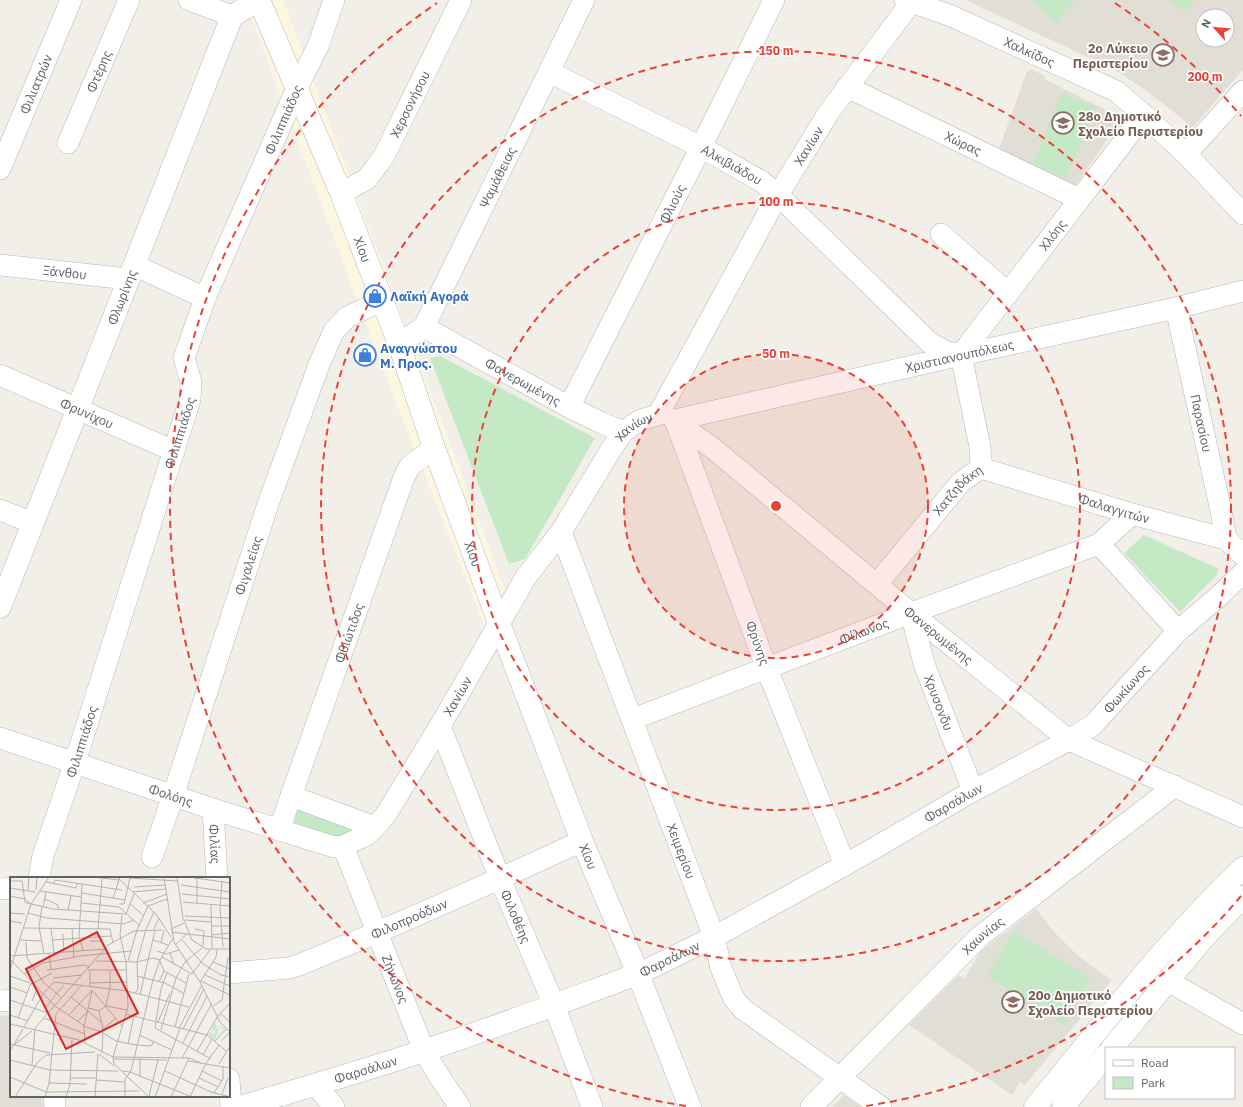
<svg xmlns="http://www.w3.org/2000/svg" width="1243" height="1107" viewBox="0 0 1243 1107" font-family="'IBM Plex Sans',sans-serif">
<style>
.commercial{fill:#fef7e0}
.education{fill:#e1ded6;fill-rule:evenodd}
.green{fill:#c5e8c5}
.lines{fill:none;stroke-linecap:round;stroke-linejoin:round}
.street-casing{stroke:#b5b8bc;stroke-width:22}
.secondary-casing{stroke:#b6babf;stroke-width:23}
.street{stroke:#fff;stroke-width:21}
.secondary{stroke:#fff;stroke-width:22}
.ring{fill:none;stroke:#ea4335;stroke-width:2;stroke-dasharray:7 5}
.labels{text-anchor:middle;stroke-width:3.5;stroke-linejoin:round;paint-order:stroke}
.education-label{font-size:13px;font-weight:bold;fill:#785e54;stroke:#fff;text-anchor:start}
.street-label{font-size:13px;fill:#5f6368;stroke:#fff}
.shop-label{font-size:13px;font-weight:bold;fill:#366cbe;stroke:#fff;text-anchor:start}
.inset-road{fill:none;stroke:#b3b3b1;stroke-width:1}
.view{fill:#d62828;fill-opacity:0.15;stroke:#d62828;stroke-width:2}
.inset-edge{fill:none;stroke:#5f6368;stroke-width:2}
.centre{fill:#ea4335;stroke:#fff;stroke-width:2}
.ring-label{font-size:12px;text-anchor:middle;font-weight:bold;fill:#ea4335;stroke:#fff;stroke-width:3.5;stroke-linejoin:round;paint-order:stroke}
</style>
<rect width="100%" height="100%" fill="#f1efe8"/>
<path class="commercial" d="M245 0H283L505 590 485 627 384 372Z"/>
<path class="education" d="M966 0H1243V70L1192 128 1175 113 1144 89 1115 70ZM1203 16H1227V40H1203Z
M1031 69 1045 76 1044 79 1122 118 1075 186 998 152 1027 71 1029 72Z
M1036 909 1053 931 1078 956 1112 980 1025 1085 1020 1082 1012 1095 909 1025 959 975 964 979 981 951Z
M11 1015V1096H42L43 1107H0V1016Z
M844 1095 860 1107H832Z"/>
<path class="green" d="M1031 0H1076L1055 23Z
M1170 0H1195L1184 13Z
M1061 93 1095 106 1067 178 1033 165Z
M440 356 595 438 525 559 509 564 430 358Z
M1144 535 1219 569 1217 575 1180 612 1124 553Z
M298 807 351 827V833L341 839 294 824Z
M1014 931 1091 979 1063 1024 987 976Z"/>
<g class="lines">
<g class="street-casing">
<g id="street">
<path d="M189 0 232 16"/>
<path id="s1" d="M905 0 949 15 1116 91 1144 115 1186 154 1243 214"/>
<path id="s2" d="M549 72 701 147 761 181 778 195 929 342 946 352 961 354"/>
<path id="s3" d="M847 87 1079 199"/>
<path id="s4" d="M68 143 129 0"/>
<path d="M1186 154 1243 91"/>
<path id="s5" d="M0 169 71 0"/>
<path id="s6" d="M341 193 367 179 384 156 461 0"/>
<path d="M941 234 1008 293"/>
<path id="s7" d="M0 265 128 279"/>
<path d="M134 265 205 298"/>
<path id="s8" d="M1176 308 1221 511 1226 539"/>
<path id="s9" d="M424 327 569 407 602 423 623 432"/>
<path id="s10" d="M399 344 424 327 584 0"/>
<path id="s11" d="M961 355 975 336 1008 293 1144 115"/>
<path id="s12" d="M0 375 174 451"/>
<path id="s13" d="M569 407 701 147 774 0"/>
<path id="s14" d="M674 420 715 450 911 613 1069 740 1243 817"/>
<path id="s15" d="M981 468 1132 514 1226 539 1243 555"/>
<path d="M0 510 33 523"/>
<path id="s16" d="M561 532 714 937 721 968 734 999 744 1010 881 1107"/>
<path d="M1099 544 1178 631"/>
<path id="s17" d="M877 584 961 482 981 468 980 447 961 355"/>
<path id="s18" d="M911 613 924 664 973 791"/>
<path id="s19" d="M633 719 911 613 1099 544 1132 514"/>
<path id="s20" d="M440 726 500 879 554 1005 592 1107"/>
<path id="s21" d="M0 738 213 809 334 847 343 846 367 835 385 816 440 726 526 577 561 532 612 448 623 432 640 420 658 415 778 195 829 112 913 0"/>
<path d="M291 796 375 827"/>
<path id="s22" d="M213 809 217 878"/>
<path id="s23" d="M279 830 404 477 410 466 434 448"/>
<path id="s24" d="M343 846 424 1051 439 1076 460 1107"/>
<path id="s25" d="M152 857 173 796 268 504 320 362 334 331 347 317 382 301"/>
<path id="s26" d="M845 865 767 669 675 420 961 355 1176 308 1243 291"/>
<path id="s27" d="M39 878 43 856 75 762 190 400 191 382 184 358 205 298 297 88 318 46 334 0"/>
<path d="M0 889 11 888"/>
<path id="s28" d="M229 973 289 968 299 965C394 926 489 884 582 841"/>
<path id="s29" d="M638 974 714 937 845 865 973 791 1069 740 1093 725 1178 631 1218 597 1243 573"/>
<path d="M1168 981 1243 1024"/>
<path d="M0 1001 11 1000"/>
<path d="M229 1079 231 1107"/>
<path d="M316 1085 334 1107"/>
<path d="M54 1096 55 1107"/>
<path id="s30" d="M811 1107 979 937 1175 786"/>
</g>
</g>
<g class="secondary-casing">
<g id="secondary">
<path id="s31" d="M259 0 341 193 399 344 434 448 499 623 582 841 638 974 690 1107"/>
<path id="s32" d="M0 607 232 16 259 0"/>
<path d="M1112 1048 1206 935 1243 897"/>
<path id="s33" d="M240 1107C301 1089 363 1071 423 1051 495 1028 567 1000 638 974"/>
<path d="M1035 1107C1102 1026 1167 940 1243 868"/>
<path d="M1063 1107 1106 1055"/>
</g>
</g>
<use href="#street" class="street"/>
<use href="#secondary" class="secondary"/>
</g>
<circle cx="776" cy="506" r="152" fill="#ea4335" fill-opacity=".12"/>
<g class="ring">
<circle cx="776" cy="506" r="152"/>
<circle cx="776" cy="506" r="304"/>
<circle cx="776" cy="506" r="455"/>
<path d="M1241 896A607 607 0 0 1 866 1106M686 1106A607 607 0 0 1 437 3M1115 3A607 607 0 0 1 1241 116"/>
</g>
<defs>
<g id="school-ring" transform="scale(1.15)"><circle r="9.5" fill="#fff" stroke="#8d6e63" stroke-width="1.5"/><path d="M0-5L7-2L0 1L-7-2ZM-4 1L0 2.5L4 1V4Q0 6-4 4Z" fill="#8d6e63"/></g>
<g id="shop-ring" transform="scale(1.15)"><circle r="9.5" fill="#fff" stroke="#3f7fe0" stroke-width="1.5"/><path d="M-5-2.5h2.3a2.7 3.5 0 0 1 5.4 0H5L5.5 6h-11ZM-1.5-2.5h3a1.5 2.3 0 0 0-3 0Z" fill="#3f7fe0"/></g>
</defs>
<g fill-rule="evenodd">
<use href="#school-ring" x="1163" y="55"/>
<use href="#school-ring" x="1063" y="123"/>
<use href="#shop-ring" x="375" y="296"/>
<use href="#shop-ring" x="365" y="355"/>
<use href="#school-ring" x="1013" y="1002"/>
</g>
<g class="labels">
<g class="education-label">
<text x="1148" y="53" text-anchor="end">2ο Λύκειο<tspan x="1148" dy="15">Περιστερίου</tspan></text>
<text x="1078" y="121">28ο Δημοτικό<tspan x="1078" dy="15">Σχολείο Περιστερίου</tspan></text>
<text x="1028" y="1000">20ο Δημοτικό<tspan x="1028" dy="15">Σχολείο Περιστερίου</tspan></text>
</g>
<g class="street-label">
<text dy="5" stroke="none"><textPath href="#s1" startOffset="135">Χαλκίδος</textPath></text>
<text dy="5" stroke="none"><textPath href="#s4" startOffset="78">Φτέρης</textPath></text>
<text dy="5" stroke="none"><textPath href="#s5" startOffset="92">Φιλιατρών</textPath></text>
<text dy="5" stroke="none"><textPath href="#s6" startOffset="116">Χερσονήσου</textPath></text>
<text dy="5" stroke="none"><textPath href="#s27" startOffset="803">Φιλιππιάδος</textPath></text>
<text dy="5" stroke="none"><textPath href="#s3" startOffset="129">Χώρας</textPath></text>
<text dy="5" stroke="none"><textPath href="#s21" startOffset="1213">Χανίων</textPath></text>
<text dy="5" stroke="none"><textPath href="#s2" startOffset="205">Αλκιβιάδου</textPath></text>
<text dy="5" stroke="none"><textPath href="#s10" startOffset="197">Ψαμάθειας</textPath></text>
<text dy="5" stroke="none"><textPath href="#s13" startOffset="228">Φλιούς</textPath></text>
<text dy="5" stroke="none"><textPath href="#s11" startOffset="151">Χλόης</textPath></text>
<text dy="5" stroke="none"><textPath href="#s31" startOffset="270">Χίου</textPath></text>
<text dy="5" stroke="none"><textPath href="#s7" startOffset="65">Ξάνθου</textPath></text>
<text dy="5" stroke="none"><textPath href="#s32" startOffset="333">Φλωρίνης</textPath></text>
<text dy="5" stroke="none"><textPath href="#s26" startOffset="768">Χριστιανουπόλεως</textPath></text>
<text dy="5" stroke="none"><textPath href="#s9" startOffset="113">Φανερωμένης</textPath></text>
<text dy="5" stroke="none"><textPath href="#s12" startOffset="95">Φρυνίχου</textPath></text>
<text dy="5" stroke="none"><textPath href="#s8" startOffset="118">Παρασίου</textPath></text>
<text dy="5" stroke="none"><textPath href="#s21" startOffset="877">Χανίων</textPath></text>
<text dy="5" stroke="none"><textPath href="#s27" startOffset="467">Φιλιππιάδος</textPath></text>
<text dy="5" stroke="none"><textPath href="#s17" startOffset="124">Χατζηδάκη</textPath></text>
<text dy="5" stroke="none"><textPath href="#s15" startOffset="139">Φαλαγγιτών</textPath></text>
<text dy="5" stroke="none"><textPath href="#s31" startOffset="594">Χίου</textPath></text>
<text dy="5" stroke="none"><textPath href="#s25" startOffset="307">Φιγαλείας</textPath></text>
<text dy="5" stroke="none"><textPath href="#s19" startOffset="247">Φίλωνος</textPath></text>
<text dy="5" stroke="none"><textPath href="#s23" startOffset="209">Φθιώτιδος</textPath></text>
<text dy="5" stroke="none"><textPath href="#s14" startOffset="341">Φανερωμένης</textPath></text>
<text transform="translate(758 643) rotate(70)" y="5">Φρύνης</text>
<text dy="5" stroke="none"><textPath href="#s29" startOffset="568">Φωκίωνος</textPath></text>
<text dy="5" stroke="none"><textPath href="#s21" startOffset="553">Χανίων</textPath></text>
<text dy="5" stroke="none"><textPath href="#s18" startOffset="94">Χρυσονδυ</textPath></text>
<text dy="5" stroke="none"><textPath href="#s27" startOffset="143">Φιλιππιάδος</textPath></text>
<text dy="5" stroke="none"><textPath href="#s21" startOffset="180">Φολόης</textPath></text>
<text dy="5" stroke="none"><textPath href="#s29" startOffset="359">Φαρσάλων</textPath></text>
<text dy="5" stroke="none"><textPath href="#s22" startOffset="35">Φιλίας</textPath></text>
<text dy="5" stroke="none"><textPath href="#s16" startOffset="341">Χειμερίου</textPath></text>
<text dy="5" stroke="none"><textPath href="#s31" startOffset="918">Χίου</textPath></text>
<text dy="5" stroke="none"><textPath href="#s20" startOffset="205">Φιλοθέης</textPath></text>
<text dy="5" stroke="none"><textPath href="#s28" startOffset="190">Φιλοπροόδων</textPath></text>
<text dy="5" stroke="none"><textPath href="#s30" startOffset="243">Χαωνίας</textPath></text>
<text dy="5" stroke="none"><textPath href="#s29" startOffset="35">Φαρσάλων</textPath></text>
<text dy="5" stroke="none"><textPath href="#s24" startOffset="143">Ζήνωνος</textPath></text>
<text dy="5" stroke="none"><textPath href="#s33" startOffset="131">Φαρσάλων</textPath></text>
</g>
<g class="shop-label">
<text x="390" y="301">Λαϊκή Αγορά</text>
<text x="380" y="353">Αναγνώστου<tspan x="380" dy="15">Μ. Προς.</tspan></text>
</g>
</g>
<g transform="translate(10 877)">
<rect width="220" height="220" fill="#f1efe8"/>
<path d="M205 146 207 149 205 153 211 149 215 152 213 153 210 150 207 155 210 157 205 158 207 160 204 163 199 158 200 155 204 158 205 153 201 154Z" fill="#c5e8c5"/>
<path class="inset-road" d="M83 0 109 3M107 0 146 37 161 60M154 0 164 65 190 105 210 145 220 155M167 0 173 41 182 63 196 72H220M179 0 220 6M120 1 167 4M0 4H12L15 25 20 27M212 4 210 31 213 70M36 5 66 11 67 7M43 7 45 3 112 13M72 8 69 60 73 73M171 8 220 15M124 10 155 8M0 11 25 15M18 13 19 0M26 13 27 0M30 14 71 20M122 15 156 12M72 16 115 23M172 17 220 22M0 19 15 22M103 21 110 0M15 22 21 27 43 32 116 37M35 22 48 28V32M173 25 220 29M71 26 109 30 129 48M133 26 157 17M109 27H114L120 1M120 27 134 39M187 27V1M201 28 202 71M32 30 29 50 34 77M33 30 36 15M58 33 61 19M0 36 15 37M18 36 37 41 114 47 124 43M116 37 124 17M112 38 110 58 116 85 118 130 103 180 179 181 191 186M175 39 220 41M175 43 201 45M0 44 12 46M201 49H220M13 51 100 52 103 66M41 51 44 76M62 51 64 81M88 52 92 2M144 52 149 41M161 52 174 46M185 52 194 54 193 69M161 55 220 62M53 57 54 75M202 58 220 56M10 63 32 64M42 63 101 59M143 63 158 68M172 63 193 87 211 98 220 100M80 64H93M16 65 17 81 34 106 52 121M151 66 154 53M165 68 178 56M147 74 156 77 169 73M39 76 41 93M160 76 164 88M0 79 96 72M152 80 182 97 200 73M0 82 45 129 76 150 92 155 106 164 126 168 141 169 144 164M86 84 127 85 143 81 150 83M118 84 127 53 138 29 157 22M203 85 220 92M0 93 21 27 39 0M37 93 74 88 80 90M78 93H116M154 94 176 106M157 96 151 112 145 151 201 182M14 97 33 86 70 79 121 74M195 98 220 109M0 99 23 107M127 99 155 106 173 116M43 101 72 98M191 104 220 118M44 105 117 114 179 130M149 105 154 94 150 84M190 105 206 80 207 73M80 106 117 105M0 110 17 116M80 110V94M125 116 128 112 127 85 136 52 144 35M130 118 145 53M61 120 91 145M0 123 38 136M22 124 27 112M96 129 100 111V93M96 129 117 133M203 129 212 123 218 80M35 131 54 108M78 131 89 134 96 129M89 134 93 152 92 176M116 137 197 158 216 174M211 137 220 145M0 138 18 144M59 138 82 113 112 149M8 141 20 108 42 96M34 141 75 157M68 144 77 135M148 145 160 116M0 147 69 163 103 180 104 187 139 220M14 150 33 117 44 105M165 150 179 97M169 151 192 108M93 152 106 141M173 152 194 112M151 153 166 101 175 85 192 71M129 158 162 173M205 164 216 152M211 164 220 155M75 166 74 149 82 114M173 166 197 119M0 167 40 176M118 167 124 139M4 168 22 154M0 174 13 152M187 174 208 139 220 126M89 177 104 189M193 178 202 162M172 181 202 126M104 182 157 183M0 183 40 193 108 194M178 184 220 191M196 186 209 168M209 187 220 169M22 188 25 151 98 68 124 54 152 53M112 194 120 195 182 220M155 194 201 215 220 220M192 194 212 204M130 199V181M0 200 36 215 129 214M60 201H86M189 201 208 210M86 203 115 205M39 206 77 207M204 216 213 202V189M212 217 218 201M139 219 148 183M5 220 27 186 36 178 85 175M35 220 39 206 46 137 71 109M56 220 60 207 62 163M85 220 88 177M115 220V202L121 194 143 103 150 83 163 61M145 220 170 151M161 220 179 181M180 220 196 186"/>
<path class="view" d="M87 55 128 136 56 172 16 92Z"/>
<rect width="220" height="220" class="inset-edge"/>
</g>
<circle cx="776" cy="506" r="6" class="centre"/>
<g class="ring-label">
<text x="776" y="55">150 m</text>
<text x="1205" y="81">200 m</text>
<text x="776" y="206">100 m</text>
<text x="776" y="358">50 m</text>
</g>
<rect x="1105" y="1047" width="130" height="52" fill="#ffffff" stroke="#bfc1c3"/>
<rect x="1113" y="1060" width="20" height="6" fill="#ffffff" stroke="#bfc1c3"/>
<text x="1141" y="1067" font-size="12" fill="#5f6368">Road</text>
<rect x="1113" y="1077" width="20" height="12" fill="#c5e8c5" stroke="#bfc1c3"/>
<text x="1141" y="1087" font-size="12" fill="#5f6368">Park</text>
<g transform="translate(1215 28) rotate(297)"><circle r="19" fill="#ffffff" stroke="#bfc1c3"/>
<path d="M0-3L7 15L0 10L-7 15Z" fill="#ea4335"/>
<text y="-6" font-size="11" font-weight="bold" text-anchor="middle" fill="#5f6368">N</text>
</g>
</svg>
